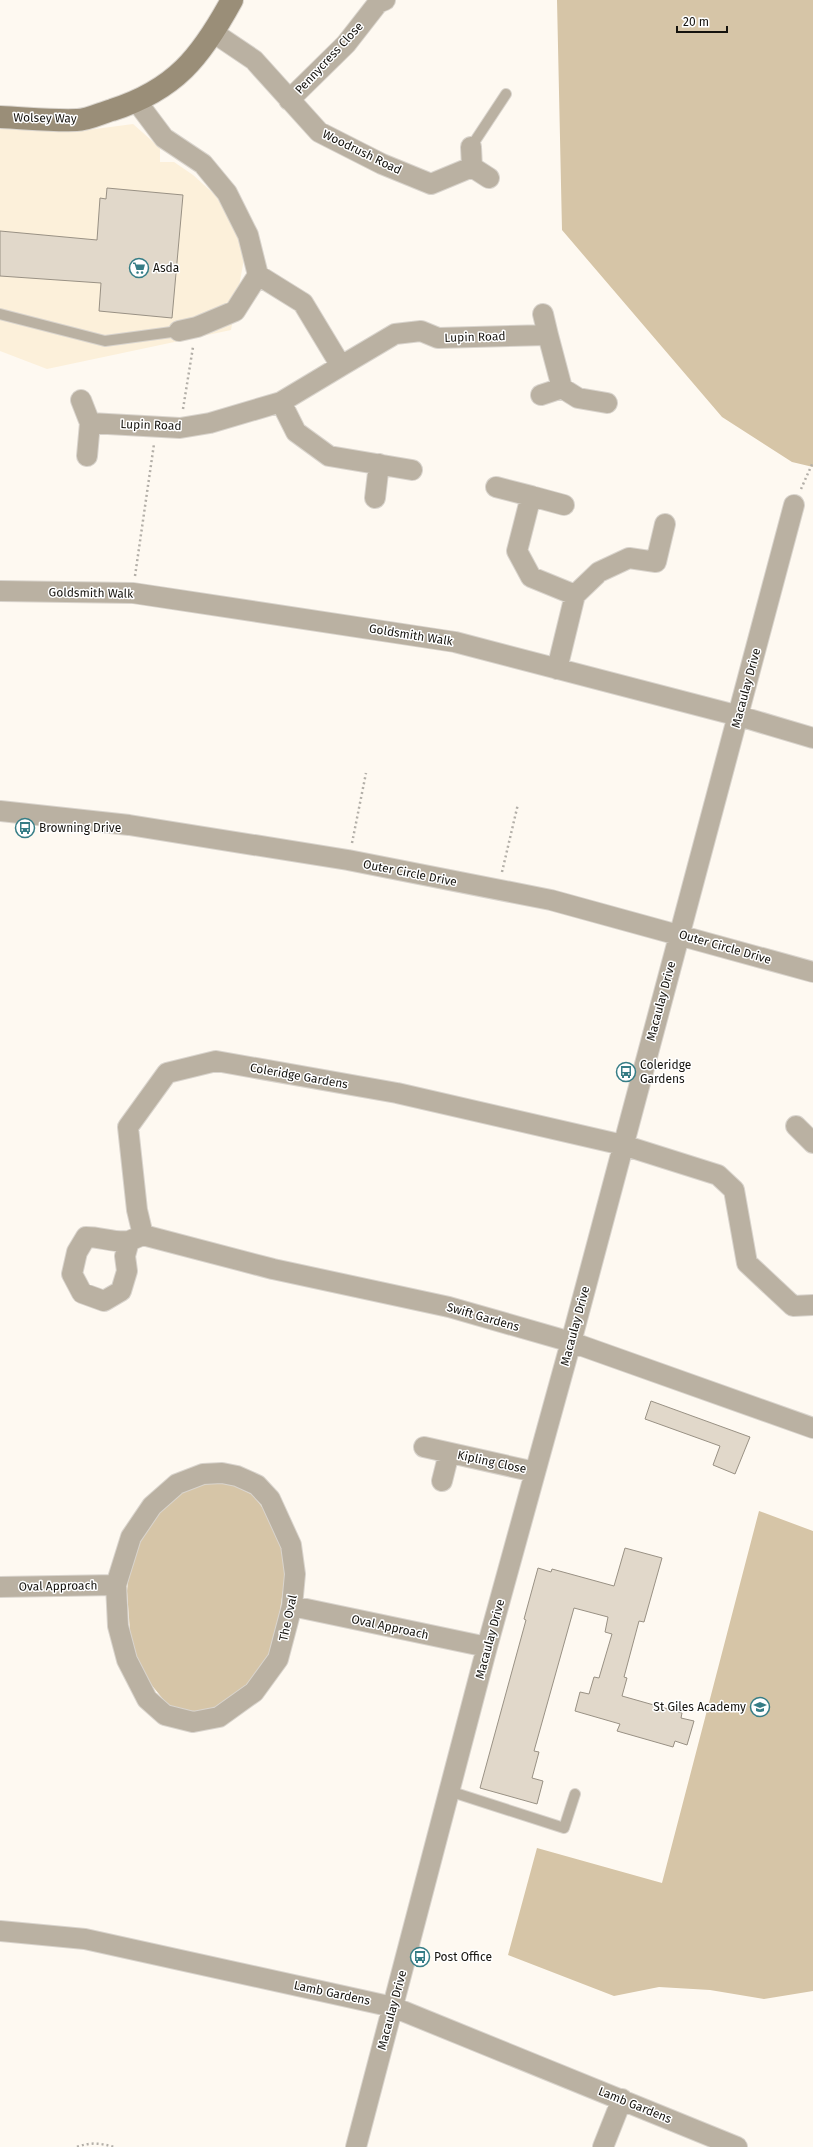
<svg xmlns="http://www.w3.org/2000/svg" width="813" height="2147" viewBox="0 0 813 2147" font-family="'Fira Sans',sans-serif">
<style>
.built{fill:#fcf0da}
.green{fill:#d6c5a7}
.building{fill:#e1d8ca;stroke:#999184}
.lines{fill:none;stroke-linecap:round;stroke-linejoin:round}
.lane-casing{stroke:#d9d4cd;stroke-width:12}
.street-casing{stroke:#d9d4cd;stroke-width:22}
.secondary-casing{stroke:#d9d4cd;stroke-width:24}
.path{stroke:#b3afa8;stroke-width:2.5;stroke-dasharray:2 3;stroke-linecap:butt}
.lane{stroke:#bab1a2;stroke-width:10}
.street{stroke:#bab1a2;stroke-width:20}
.secondary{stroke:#9a8e78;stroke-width:22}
.labels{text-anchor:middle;stroke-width:3;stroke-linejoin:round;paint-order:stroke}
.street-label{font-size:12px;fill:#15130e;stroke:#fff}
.poi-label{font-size:12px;fill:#15130e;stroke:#fff;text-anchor:start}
</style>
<rect width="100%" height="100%" fill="#fef9f1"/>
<path class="built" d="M133 124 160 148V162H174L193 175 214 194 232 220 239 237 244 259 231 330 47 369 0 351V129L80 131Z"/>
<path class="green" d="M557 0H813V467L792 462 722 417 562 230Z
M204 1483 231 1484 253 1495 270 1518 282 1548 285 1577 279 1617 269 1654 247 1688 212 1712H183L167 1704 150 1683 135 1656 130 1631 127 1591 130 1565 139 1538 157 1512 179 1490Z
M759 1511 813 1531V1991L764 1999 710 1990 659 1987 614 1996 508 1955 537 1848 662 1883Z"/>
<path class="building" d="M107 188 183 195 172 318 99 311 101 283 0 276V231L97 240 100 198 106 199Z
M651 1401 750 1437 735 1474 713 1465 720 1446 645 1419Z
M625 1548 662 1558 644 1622 639 1621 624 1677 627 1678 622 1696 682 1713 681 1718 694 1721 687 1745 675 1741 673 1747 617 1731 620 1724 575 1711 580 1692 589 1694 594 1677 599 1678 612 1634 605 1632 608 1617 574 1608 534 1751 539 1752 532 1778 543 1781 537 1804 480 1788 526 1620 524 1619 538 1568 551 1572 552 1569 614 1586Z"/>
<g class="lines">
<g class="lane-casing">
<path id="lane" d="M471 147 506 94
M0 314 105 341 179 331
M449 1791 564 1828 575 1794"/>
</g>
<g class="street-casing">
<path id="street" d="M214 33 254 60 319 132 382 164 431 184 472 167 471 147
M289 100 346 44 378 3 385 0
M137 102 164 138 203 164 227 193 248 235 258 275 235 311 197 327 179 331
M472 167 489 178
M258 275 303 303 341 366 395 334 421 331 438 338 548 335 562 388 578 398 607 403
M543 314 548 335
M541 395 562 388
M81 400 90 423
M281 402 296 432 329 456 412 470
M87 456 90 423 180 428 210 423 281 402 341 366
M496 487 531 496
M375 498 379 464
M564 505 531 496 517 551 531 577 575 595
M0 591 133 593 455 642 739 716 813 738
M557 669 575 595 599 572 629 558 656 562 665 524
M0 811 129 825 348 860 551 900 813 972
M796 1126 813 1143
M143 1235 137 1210 128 1127 167 1073 216 1061 397 1093 623 1145 718 1175 734 1190 747 1263 793 1306 813 1305
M143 1235 273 1269 449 1307 571 1342 813 1428
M129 1241C114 1243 102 1237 86 1237L77 1252 72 1274 82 1293 104 1301 121 1291 127 1271 125 1256 129 1241 143 1235
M424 1447 535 1472
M222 1473 237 1476 257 1485 270 1499 291 1545 295 1574 292 1606 278 1659 254 1692 219 1717 193 1722 165 1715 147 1699 127 1660 118 1626 116 1585 131 1537 152 1506 177 1484 203 1474Z
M442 1481 449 1453
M0 1587 116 1585
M292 1606 487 1647
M0 1931 85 1939 393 2007 737 2147
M356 2147 487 1647 571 1342 794 505
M603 2147 622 2099"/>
</g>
<g class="secondary-casing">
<path id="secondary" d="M0 117C25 118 51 121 77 120 88 120 101 113 112 110 175 90 201 57 232 0"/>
</g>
<path class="path" d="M183 409 193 347
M801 489 813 462
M135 576 154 444
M352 843 366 773
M502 872 518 804
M77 2147C90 2142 101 2143 114 2147"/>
<use href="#lane" class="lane"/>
<use href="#street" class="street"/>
<use href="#secondary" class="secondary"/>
</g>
<defs>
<g id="supermarket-ring" transform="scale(1)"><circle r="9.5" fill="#fff" stroke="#367d86" stroke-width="1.5"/><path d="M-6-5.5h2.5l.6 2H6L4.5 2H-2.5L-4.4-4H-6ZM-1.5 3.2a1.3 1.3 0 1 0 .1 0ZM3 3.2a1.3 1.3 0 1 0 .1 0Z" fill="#367d86"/></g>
<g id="bus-ring" transform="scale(1)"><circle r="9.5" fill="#fff" stroke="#367d86" stroke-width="1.5"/><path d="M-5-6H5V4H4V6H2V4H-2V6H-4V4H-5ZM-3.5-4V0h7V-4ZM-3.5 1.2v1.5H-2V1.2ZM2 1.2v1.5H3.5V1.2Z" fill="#367d86"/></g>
<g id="school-ring" transform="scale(1)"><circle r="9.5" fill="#fff" stroke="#367d86" stroke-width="1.5"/><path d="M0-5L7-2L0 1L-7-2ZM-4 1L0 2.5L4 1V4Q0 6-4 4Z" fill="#367d86"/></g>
</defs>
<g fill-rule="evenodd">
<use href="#supermarket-ring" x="139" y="268"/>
<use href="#bus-ring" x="25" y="828"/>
<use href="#bus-ring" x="626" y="1072"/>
<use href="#school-ring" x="760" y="1707"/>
<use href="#bus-ring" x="420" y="1957"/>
</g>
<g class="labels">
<g class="street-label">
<text transform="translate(329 58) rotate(-47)" y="4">Pennycress Close</text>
<text transform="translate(45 118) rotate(1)" y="4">Wolsey Way</text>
<text transform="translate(362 152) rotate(26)" y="4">Woodrush Road</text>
<text transform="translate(475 337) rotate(-2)" y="4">Lupin Road</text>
<text transform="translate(151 425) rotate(2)" y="4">Lupin Road</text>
<text transform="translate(91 593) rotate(1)" y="4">Goldsmith Walk</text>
<text transform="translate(411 635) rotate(9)" y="4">Goldsmith Walk</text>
<text transform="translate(746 688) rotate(-75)" y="4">Macaulay Drive</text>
<text transform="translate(410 873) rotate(11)" y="4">Outer Circle Drive</text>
<text transform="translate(725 947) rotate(16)" y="4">Outer Circle Drive</text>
<text transform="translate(661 1001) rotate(-75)" y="4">Macaulay Drive</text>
<text transform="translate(299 1076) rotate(10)" y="4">Coleridge Gardens</text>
<text transform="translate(483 1317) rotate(16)" y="4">Swift Gardens</text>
<text transform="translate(575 1326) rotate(-75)" y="4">Macaulay Drive</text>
<text transform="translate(492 1462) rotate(12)" y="4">Kipling Close</text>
<text transform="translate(58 1586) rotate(-1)" y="4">Oval Approach</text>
<text transform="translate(288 1618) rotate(-78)" y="4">The Oval</text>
<text transform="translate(390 1627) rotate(12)" y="4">Oval Approach</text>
<text transform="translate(490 1639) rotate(-75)" y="4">Macaulay Drive</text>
<text transform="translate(332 1993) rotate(12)" y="4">Lamb Gardens</text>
<text transform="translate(392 2010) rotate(-75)" y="4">Macaulay Drive</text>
<text transform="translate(635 2105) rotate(22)" y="4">Lamb Gardens</text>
</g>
<g class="poi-label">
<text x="153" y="272">Asda</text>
<text x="39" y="832">Browning Drive</text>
<text x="640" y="1069">Coleridge<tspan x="640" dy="14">Gardens</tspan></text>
<text x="746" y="1711" text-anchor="end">St Giles Academy</text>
<text x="434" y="1961">Post Office</text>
</g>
</g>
<path d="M677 26v6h50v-6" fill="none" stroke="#15130e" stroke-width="2"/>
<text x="683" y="26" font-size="12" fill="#15130e" stroke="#ffffff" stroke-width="3" paint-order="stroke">20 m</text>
</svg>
